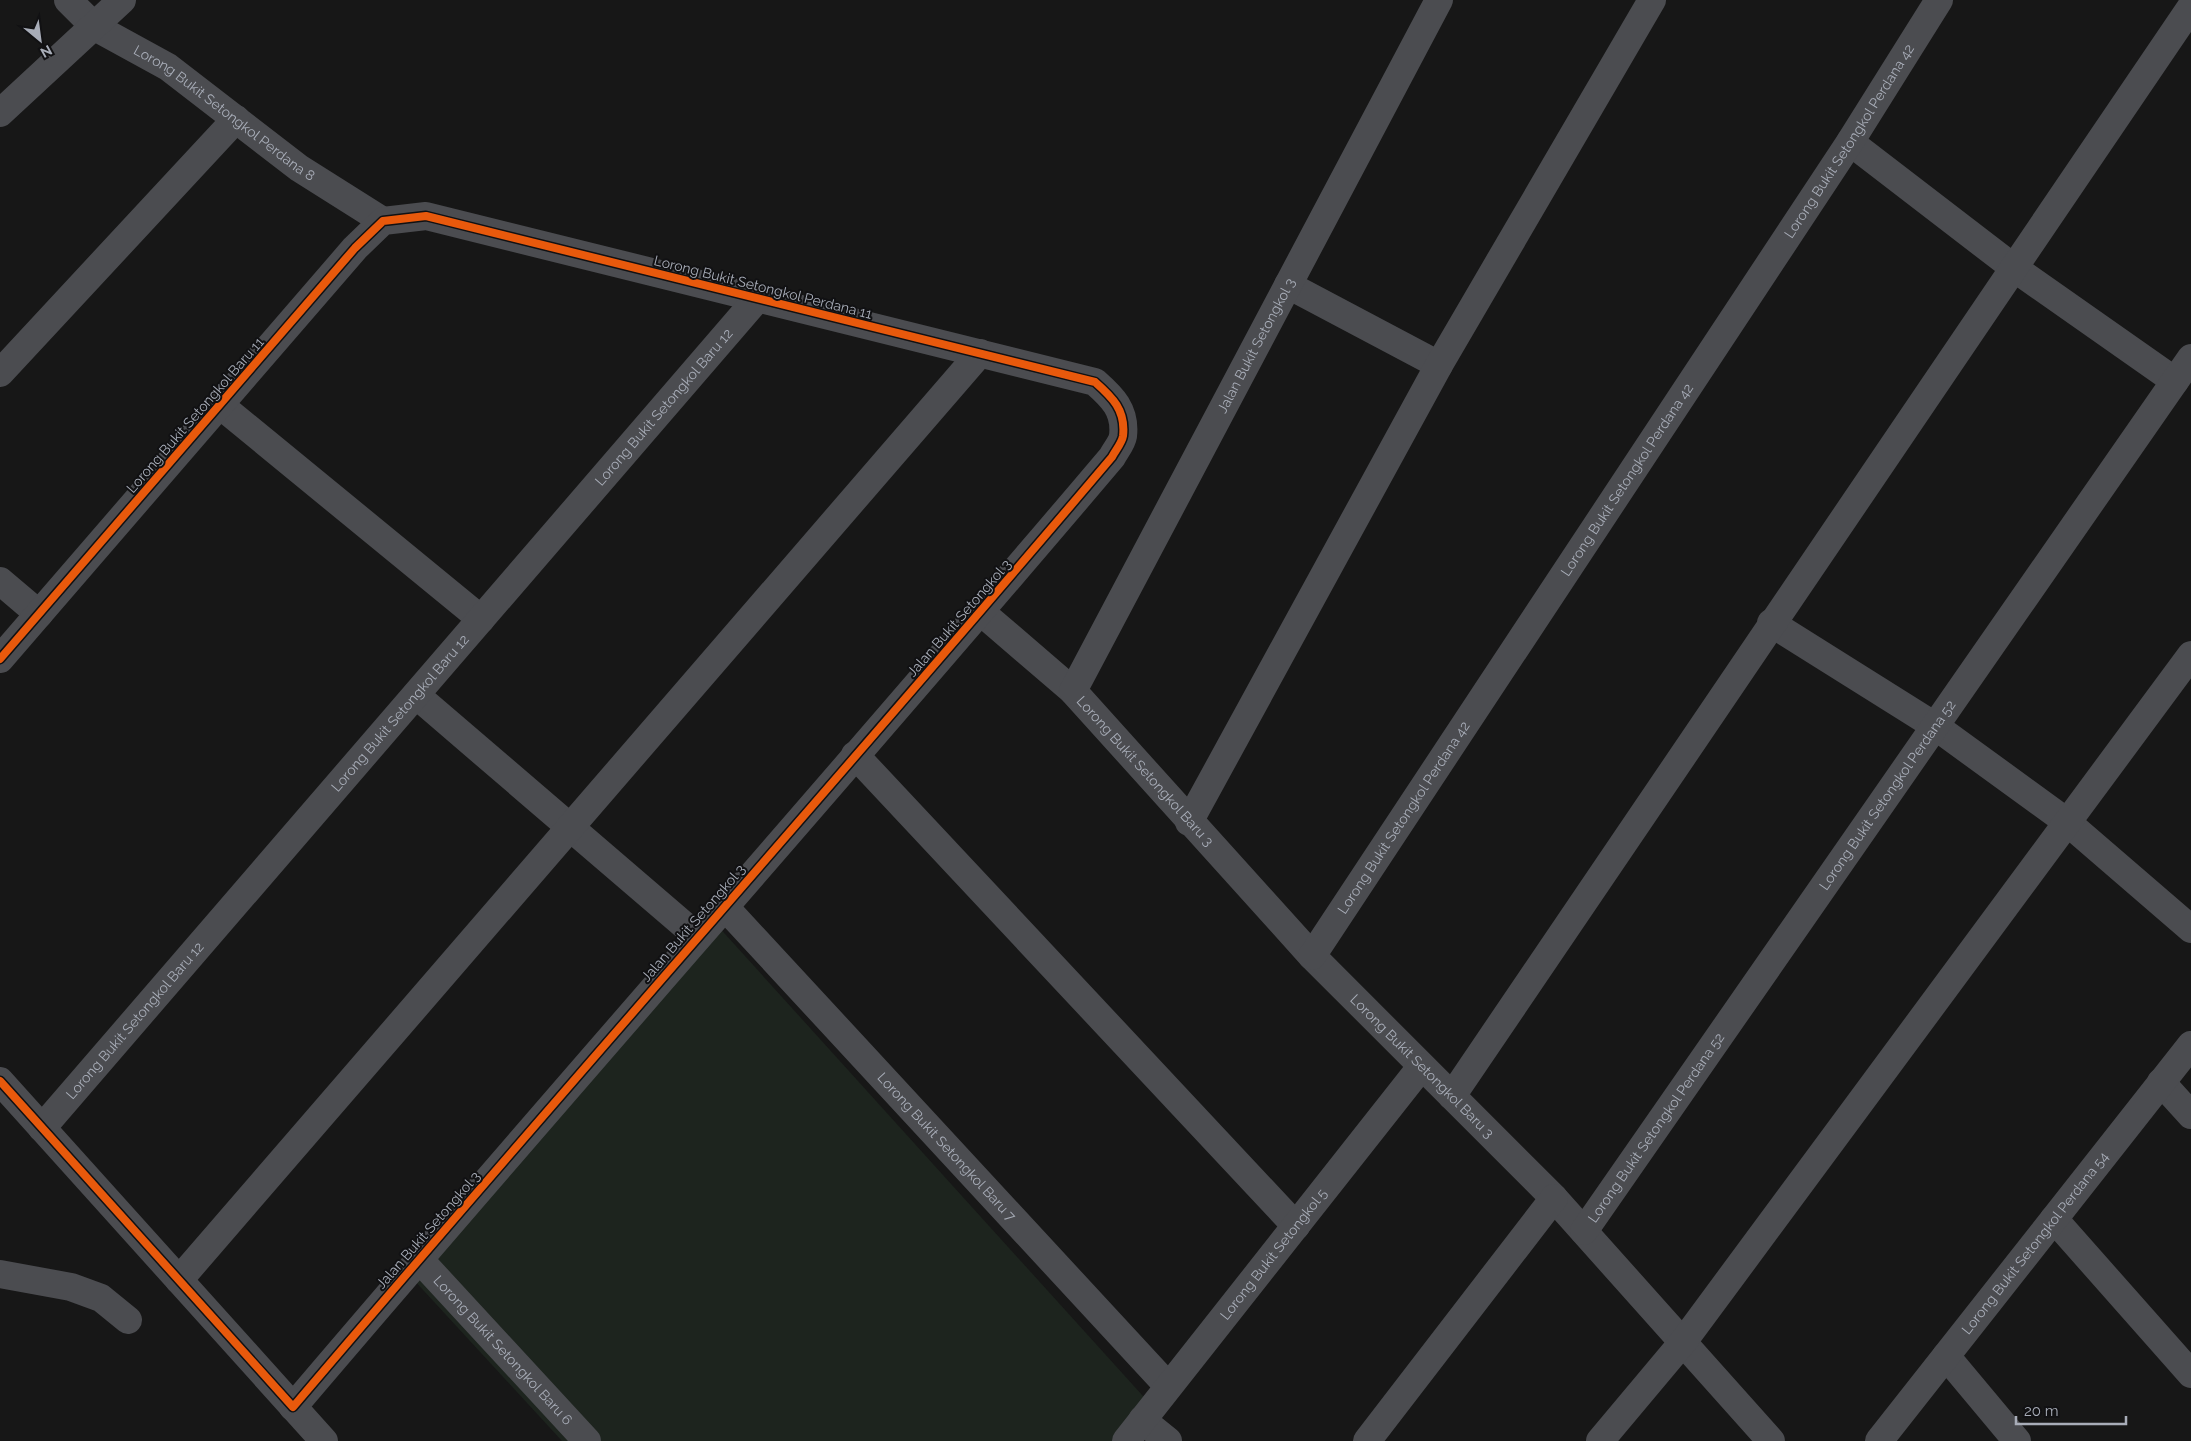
<svg xmlns="http://www.w3.org/2000/svg" width="2191" height="1441" viewBox="0 0 2191 1441" font-family="Raleway,sans-serif">
<style>
.green{fill:#1d241e}
.lines{fill:none;stroke-linecap:round;stroke-linejoin:round}
.minor{stroke:#4b4c50;stroke-width:28}
.cycleway-casing{stroke:#111113;stroke-width:11}
.cycleway{stroke:#e8590c;stroke-width:8}
.labels{text-anchor:middle;stroke-width:4;stroke-linejoin:round;paint-order:stroke}
.street-label{font-size:14px;fill:#a8adb8;stroke:#111113}
</style>
<rect width="100%" height="100%" fill="#171717"/>
<path class="green" d="M706 913 1152 1406 1120 1441H562L401 1266Z"/>
<g class="lines">
<g class="minor">
<path id="s1" d="M68 0 95 27 168 67 299 168 383 221"/>
<path d="M0 113 122 0"/>
<path d="M1850 142 2014 268 2175 381"/>
<path d="M1288 285 1439 365"/>
<path d="M0 373 236 119"/>
<path d="M220 405 481 619"/>
<path d="M0 581 39 614"/>
<path id="s2" d="M981 612 1073 691 1312 956 1554 1198 1771 1441"/>
<path d="M1771 623 1935 726 2067 822 2191 929"/>
<path d="M0 659 355 248 383 221 426 216 1095 382C1112 397 1126 410 1123 436 1122 443 1115 451 1112 457 842 776 564 1088 293 1407"/>
<path id="s3" d="M1073 691 1439 0"/>
<path d="M416 695 698 937"/>
<path d="M855 755 1296 1226"/>
<path d="M1189 822 1439 365 1652 0"/>
<path id="s4" d="M724 906 1168 1386"/>
<path id="s5" d="M1312 956 1850 142 1939 0"/>
<path d="M0 1081 324 1441"/>
<path d="M2161 1082 2191 1115"/>
<path d="M1452 1096 2191 7"/>
<path id="s6" d="M42 1128 757 299"/>
<path d="M2054 1219 2191 1374"/>
<path id="s7" d="M1584 1231 2191 358"/>
<path id="s8" d="M419 1259 587 1441"/>
<path d="M0 1274 71 1287 101 1298 128 1320"/>
<path d="M179 1280 980 353"/>
<path d="M1946 1356 2017 1441"/>
<path d="M1142 1420 1168 1441"/>
<path id="s9" d="M1126 1441 1421 1067"/>
<path d="M1367 1441 1554 1198"/>
<path d="M1600 1441 1683 1342 2191 655"/>
<path id="s10" d="M1879 1441 2191 1045"/>
</g>
<g class="cycleway-casing">
<path id="cycleway" d="M0 659 355 248 383 221 426 216 1095 382C1112 397 1126 410 1123 436 1122 443 1115 451 1112 457 842 776 564 1088 293 1407L0 1081"/>
</g>
<use href="#cycleway" class="cycleway"/>
</g>
<g class="labels">
<g class="street-label">
<text dy="5" stroke="none"><textPath href="#s1" startOffset="194">Lorong Bukit Setongkol Perdana 8</textPath></text>
<text dy="5" stroke="none"><textPath href="#s5" startOffset="976">Lorong Bukit Setongkol Perdana 42</textPath></text>
<text transform="translate(763 287) rotate(14)" y="5">Lorong Bukit Setongkol Perdana 11</text>
<text dy="5" stroke="none"><textPath href="#s3" startOffset="391">Jalan Bukit Setongkol 3</textPath></text>
<text dy="5" stroke="none"><textPath href="#s6" startOffset="952">Lorong Bukit Setongkol Baru 12</textPath></text>
<text transform="translate(195 415) rotate(-49)" y="5">Lorong Bukit Setongkol Baru 11</text>
<text dy="5" stroke="none"><textPath href="#s5" startOffset="571">Lorong Bukit Setongkol Perdana 42</textPath></text>
<text transform="translate(959 618) rotate(-49)" y="5">Jalan Bukit Setongkol 3</text>
<text dy="5" stroke="none"><textPath href="#s6" startOffset="548">Lorong Bukit Setongkol Baru 12</textPath></text>
<text dy="5" stroke="none"><textPath href="#s2" startOffset="229">Lorong Bukit Setongkol Baru 3</textPath></text>
<text dy="5" stroke="none"><textPath href="#s7" startOffset="531">Lorong Bukit Setongkol Perdana 52</textPath></text>
<text dy="5" stroke="none"><textPath href="#s5" startOffset="166">Lorong Bukit Setongkol Perdana 42</textPath></text>
<text transform="translate(693 923) rotate(-49)" y="5">Jalan Bukit Setongkol 3</text>
<text dy="5" stroke="none"><textPath href="#s6" startOffset="142">Lorong Bukit Setongkol Baru 12</textPath></text>
<text dy="5" stroke="none"><textPath href="#s2" startOffset="634">Lorong Bukit Setongkol Baru 3</textPath></text>
<text dy="5" stroke="none"><textPath href="#s7" startOffset="126">Lorong Bukit Setongkol Perdana 52</textPath></text>
<text dy="5" stroke="none"><textPath href="#s4" startOffset="328">Lorong Bukit Setongkol Baru 7</textPath></text>
<text transform="translate(428 1230) rotate(-49)" y="5">Jalan Bukit Setongkol 3</text>
<text dy="5" stroke="none"><textPath href="#s10" startOffset="252">Lorong Bukit Setongkol Perdana 54</textPath></text>
<text dy="5" stroke="none"><textPath href="#s9" startOffset="238">Lorong Bukit Setongkol 5</textPath></text>
<text dy="5" stroke="none"><textPath href="#s8" startOffset="124">Lorong Bukit Setongkol Baru 6</textPath></text>
</g>
</g>
<g transform="translate(40 40) rotate(151)" stroke="#111113" stroke-width="4" paint-order="stroke">
<path d="M0-4L9 19L0 12L-9 19Z" fill="#a8adb8"/>
<text y="-8" font-size="14" font-weight="bold" text-anchor="middle" fill="#a8adb8">N</text>
</g>
<path d="M2016 1416v8h110v-8" fill="none" stroke="#a8adb8" stroke-width="2.5"/>
<text x="2024" y="1416" font-size="15" fill="#a8adb8" stroke="#111113" stroke-width="4" paint-order="stroke">20 m</text>
</svg>
